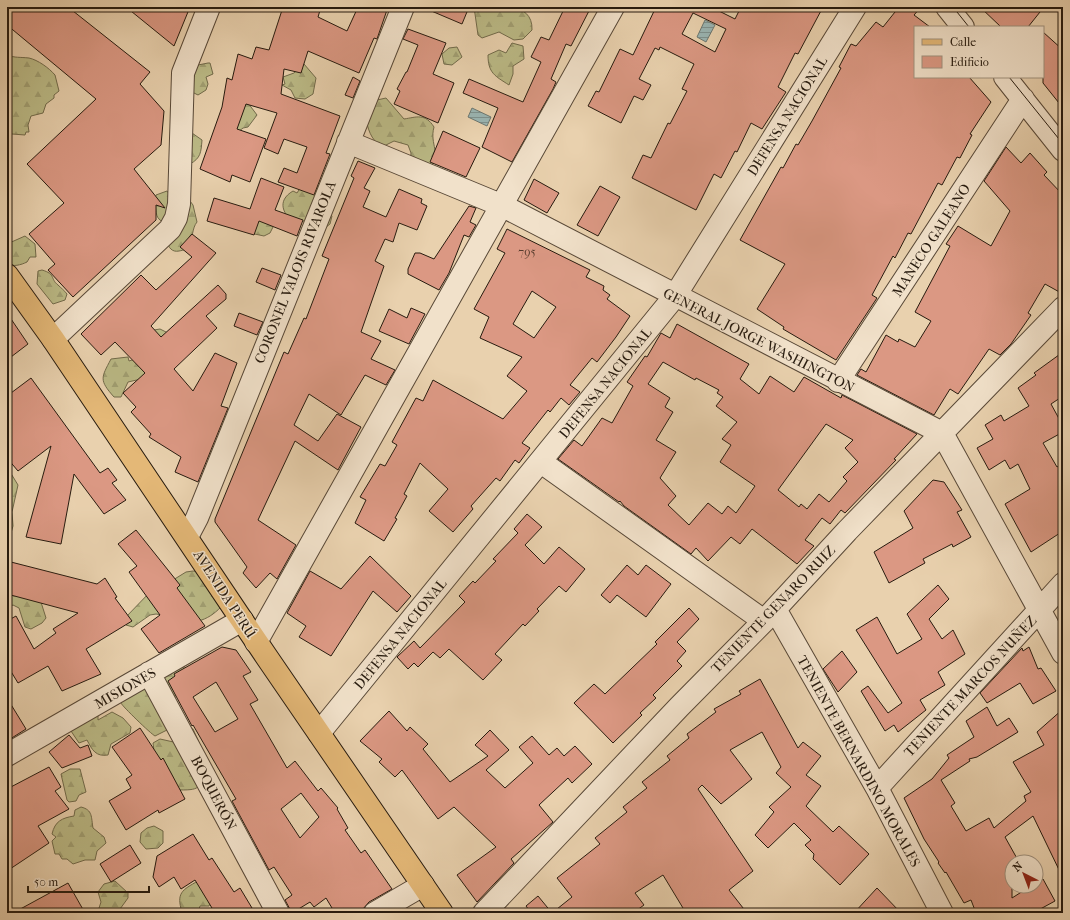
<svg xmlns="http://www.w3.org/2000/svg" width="1070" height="920" viewBox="0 0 1070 920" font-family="'IM FELL French Canon',serif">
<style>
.forest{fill:url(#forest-firs);stroke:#716a4a}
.water{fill:url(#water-rules);stroke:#6c7771}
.building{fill:#db9883;stroke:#271b0f;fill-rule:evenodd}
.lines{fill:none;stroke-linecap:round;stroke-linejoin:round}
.minor-casing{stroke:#584837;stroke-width:24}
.major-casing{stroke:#271b0f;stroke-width:24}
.minor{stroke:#f1e1ca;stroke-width:22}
.major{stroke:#e4b877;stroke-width:22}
.tram{stroke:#271b0f;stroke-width:1}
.labels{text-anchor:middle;stroke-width:3;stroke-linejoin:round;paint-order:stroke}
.number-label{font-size:12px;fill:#543a2c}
.street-label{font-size:14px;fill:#271b0f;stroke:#f1e1ca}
</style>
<defs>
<pattern id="forest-firs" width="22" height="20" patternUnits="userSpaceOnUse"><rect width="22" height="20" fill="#bbba86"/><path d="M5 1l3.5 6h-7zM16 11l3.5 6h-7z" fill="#a19f72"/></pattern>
<pattern id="water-rules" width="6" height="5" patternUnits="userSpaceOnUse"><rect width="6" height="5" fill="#9ab5b3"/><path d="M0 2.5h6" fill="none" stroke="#7e9290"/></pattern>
</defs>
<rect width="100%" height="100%" fill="#e9d1ae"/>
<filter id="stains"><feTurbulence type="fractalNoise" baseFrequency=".005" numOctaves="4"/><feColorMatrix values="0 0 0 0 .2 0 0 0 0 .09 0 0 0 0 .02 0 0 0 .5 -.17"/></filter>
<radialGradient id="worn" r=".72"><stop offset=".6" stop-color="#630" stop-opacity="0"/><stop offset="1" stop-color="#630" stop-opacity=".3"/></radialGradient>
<path class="forest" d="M474 7C496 7 533 0 532 30L523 39 514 40 499 32 482 38 478 35Z
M512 43 523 46 524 59 513 66V74L509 85C495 76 488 73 488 55L499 50 506 53Z
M457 47 462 57 452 65 444 64 442 54 449 48Z
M7 55C15 58 20 57 29 58 38 60 49 68 55 75L59 91 54 95V98L46 104 43 113 31 116 28 125 29 132H26L25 135 12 134 10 136V143L7 145Z
M208 63H210L213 74 206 77 208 84 206 90 198 95 192 92 186 72 198 65Z
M304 64 316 78 313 94 305 99 295 98 291 90 282 85 285 84 283 77 294 73Z
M386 98 404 119C417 117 425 113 434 127 429 145 443 153 428 171L410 163 411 153 408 145 394 141 382 147C370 139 368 129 365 115L377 100Z
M245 99 257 115 248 127 243 128 238 132 222 109Z
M192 133 202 140C201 152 201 158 190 164Z
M317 184 324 207 332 216 330 224 325 228 303 221 296 224C283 215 276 201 293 191L297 193 302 185Z
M167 191 172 198 190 201 193 205 197 222C192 228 193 238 189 245 187 250 184 250 179 251 165 254 165 231 163 222 153 217 158 209 154 202L156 195Z
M252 214 274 225 270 233 264 236 250 233Z
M25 236 35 244 36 257H30L27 262C21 265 13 267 7 264V244Z
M42 270C56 274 50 279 58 285 61 288 64 290 67 294L65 300 53 304 37 284 38 271Z
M160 329 168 333 152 363 141 379 128 382 121 397H114C99 380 101 378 111 359L128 357 129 361 138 358 154 330Z
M7 467 18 485 12 512 13 526 11 533 7 536Z
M193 571 201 572 221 607C214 614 207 619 198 621L156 614 150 615 133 627 126 625 125 618 152 590 160 588 186 572Z
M7 581 40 599 46 618 42 623 31 629 25 627 19 608 13 605 7 608Z
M186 653 183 674 176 692 167 730 155 736C151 734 122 706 121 703 120 701 120 699 119 697Z
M112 712 123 718 131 727 130 733 111 744 108 755C96 757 92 750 87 740L79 743 71 731 78 720 98 713V720Z
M187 727 193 729 210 767C197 790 202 790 175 790L164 769 161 759 155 758 153 743 160 739 178 743Z
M70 769H80L86 792 79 795 76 801 69 802 67 800 61 774Z
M81 807C93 810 91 817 93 828L104 837 106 843 97 851 95 860H85L73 864 67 859H62L59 854H55L52 841 56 837 52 834C55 821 62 818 74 816L75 810Z
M154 826 163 831V843L158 848 146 849 140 842 141 833 147 828Z
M115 881 128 893V898L120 909 106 912 99 908 101 902 98 892 104 884Z
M198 881 212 899 209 906H200L198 913 182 912C176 893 182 890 198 881Z"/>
<path class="water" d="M705 20 715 25 706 42 697 37Z
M472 108 491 117 487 126 468 117Z"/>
<path class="building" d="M7 7H68L150 72 140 84 164 111 161 145 134 169 165 208 156 205V220L73 297 48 270 55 264 29 234 64 203 27 164 96 99 7 25Z
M126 7H190L174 46Z
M283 7H321L318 17 347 31 358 7H388L377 39 374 38 359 73 308 51 301 73 284 69 281 94 340 116 326 153 330 154 314 195 278 182 284 168 297 173 307 147 284 139 278 154 264 148 277 113 246 104 237 129 266 139 250 182 232 175 230 182 200 169 222 107 227 78 232 80 238 54 252 59 256 47 269 50Z
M422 7H469L462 24Z
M565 7H591L571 46 566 44 551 79 556 82 553 89 512 162 482 147 498 108 463 93 469 79 523 102 541 62 531 57 541 37 549 40Z
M656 7H711L735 19 741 7H823L798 54 795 53 778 87 786 92 762 129 751 123 737 152 735 151 721 178 714 174 696 210 632 178 643 155 651 158 668 123 670 124 687 91 682 89 694 64 660 47 659 50 655 48 639 79 651 85 643 100 634 96 621 123 588 106 596 91 599 92 620 49 633 55ZM693 13 726 29 715 52 682 34Z
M899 7H921L914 15 930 27H915V77H969L991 102 970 134 972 135 960 158 957 157 942 185 938 183 911 234 908 233 895 258 893 256 872 295 877 298 836 360 783 329 784 327 757 309 785 264 740 240 781 167 783 168 796 144 798 145 812 121 841 68 839 67 851 44 856 46 876 22 883 27Z
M980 7H1044L1028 27H1001Z
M408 29 446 43 433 74 454 83 438 123 394 104 400 91 397 89 406 72H407L418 45 403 39Z
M1043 32 1063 50V108L1043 83Z
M353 77 360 81 353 98 345 95Z
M443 131 480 148 466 177 430 162Z
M1006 147 1021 163 1030 153 1047 172 1044 175 1063 195V294L1045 284 1028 313 1031 315 1011 344 1000 355 989 349 958 394 950 389 934 415 857 375 861 369 866 372 886 335 898 342 899 339 915 347 931 321 915 312 950 246 946 244 958 226 991 246 1010 211 984 181Z
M358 161 375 168 364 188 370 191 363 207 386 217 399 189 422 199 421 203 427 206 417 230 399 223 393 242 385 239 375 261 384 266 361 332 381 341 371 359 395 370 386 385 365 375 341 415 309 394 294 425 318 441 337 414 361 427 338 470 295 441 258 520 296 545 277 579 270 573 256 588 243 573 247 567 215 522V519L284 352 288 354 304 318 306 319 329 259 322 256 354 178 351 176Z
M261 178 284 187 275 210 303 220 297 236 259 221 254 235 207 221 214 198 250 209Z
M534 179 559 193 547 213 524 200Z
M600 186 620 197 598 236 577 225Z
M469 206 476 208 470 222 476 225 469 237 464 235 449 273 439 290 408 274V269L415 253H420L434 259Z
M507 229 590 270 586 277 604 286 603 290 610 295 607 299 630 316 616 337 597 362 592 358 570 385 580 392 569 405 561 398 550 412 548 410 522 443 530 448 519 463 515 460 500 481 496 478 471 506 473 509 453 532 429 511 448 489 420 463 404 494 407 496 395 518 397 519 384 541 355 523 366 500 360 497 380 464 385 466 397 445 392 442 416 398 423 401 433 380 503 419 527 391 507 376 522 357 480 338 489 317 474 309 505 253 497 249ZM532 291 556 307 534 338 513 324Z
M192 234 216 253 151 326 161 337 218 285 226 294V299L206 316 217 328 174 369 193 391 215 353 237 363 221 406 228 408 198 482 175 472 181 457 149 437 151 434 131 412 136 407 123 393 145 373 115 342 101 355 81 334 141 275 156 290 192 257 180 247Z
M262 268 281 275 275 290 256 282Z
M411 308 425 314 409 344 379 331 389 309 407 318Z
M7 313 28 344 7 360Z
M239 313 263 322 257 335 234 326Z
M677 324 749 364 740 379 759 394 770 376 794 392 804 377 841 398 842 395 917 434 894 459 896 460 845 513 841 510 830 524 822 518 805 540 814 546 797 564 752 529 740 544 731 537 708 561 696 548 691 554 624 506 620 501 619 502 558 459 574 440 582 446 602 418 612 423 633 386 627 382 645 356 647 357 661 333 670 338ZM663 362 695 380 696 378 719 390 717 393 723 397 716 406 737 422 722 439 731 445 720 462 755 486 736 513 728 506 722 514 708 503 689 525 668 505 676 496 660 478 676 452 656 440 673 412 665 407 670 398 648 384ZM826 424 853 440 845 448 858 462 843 477 847 481 829 502 819 494 807 509 801 504 799 507 778 490Z
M1063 352V396L1051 404 1063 426V432L1043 443 1057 467 1063 463V531L1031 552 1005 504 1030 489 1018 464 1010 469 1005 460 989 470 977 448 993 439 985 425 1001 415 1004 421 1029 406 1018 388 1036 375 1034 373Z
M31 378 100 473 108 468 117 480 112 483 126 500 104 514 74 474 61 544 26 537 51 446 18 471 7 458V396Z
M933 480 944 482 962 510 957 512 971 537 953 547 952 544 923 559 925 563 889 583 874 552 913 528 904 511Z
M527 514 542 527 525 545 544 564 559 547 585 569 566 592 559 586 537 609 539 611 525 626 523 624 495 654 502 660 483 680 449 649 440 658 433 652 418 667 414 663 408 669 397 657 414 641 420 648 465 602 459 596 473 581 475 583 496 561 493 559 518 533 514 529Z
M136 530 180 585 177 588 205 626 159 653 141 629 160 615 129 572 137 566 118 544Z
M370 556 411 596 397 612 373 591 331 656 299 637 306 626 287 613 310 571 341 589Z
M7 561 97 584 105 578 117 597 115 598 132 621 86 649 101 674 62 691 48 666 18 683 7 665V621L16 616 34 649 56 633 53 629 78 613 7 594Z
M627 565 638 575 646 565 671 584 646 617 617 595 610 603 601 595Z
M938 585 949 599 929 619 942 639 953 630 965 654 938 672 945 685 920 700 926 710 898 732 894 725 885 731 861 691 868 686 888 713 902 703 856 630 877 617 897 654 922 639 907 614Z
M689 608 699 619 677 642 686 651 677 661 682 666 653 695 656 698 640 713 642 715 613 743 574 703 594 684 605 694 657 644 655 642Z
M222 647 236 650 251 672 243 676 258 700 250 704 287 768 295 761 318 791 321 788 338 808 337 809 348 828 345 830 361 853 365 850 392 889 369 902 363 909 357 913H335L326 898 314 907 310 902 292 913 285 900 292 895 274 867 269 870 232 801 236 799 193 725 192 726 168 681 175 676 174 674ZM216 682 238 719 215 732 193 697ZM301 793 319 817 300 838 281 809Z
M1029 647 1038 669 1041 668 1056 691 1033 704 1020 683 987 703 980 693 1022 648 1023 651Z
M842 651 857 672 838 692 823 669Z
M760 679 798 748 803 742 821 756 806 775 821 786 806 806 833 832 839 826 869 854 840 885 813 859 814 854 805 845 811 840 794 823 768 848 755 835 774 812 769 807 791 787 776 773 781 767 762 732 730 750 752 779 721 804 702 785 698 789 753 871 729 890 747 913H686L663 875 635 893 644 905 633 913H531L526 906 538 896 552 913 572 897 557 878 600 844 595 838 627 812 623 807 647 788 642 782 670 760 667 756 689 738 687 734 716 712 714 709 741 694 739 691Z
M7 698 26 729 7 741Z
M987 707 997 726 1009 718 1018 732 977 757 969 759 970 761 941 780 955 803 951 806 966 831 989 818 994 828 1026 801 1024 796 1031 792 1013 762 1044 745 1037 732 1063 709V878L1033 816 1005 837 1019 862H1012V898L1031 886H1036V883L1043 879 1055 901 1033 913H976L971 900 964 903 946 872 945 873 938 863 939 862 924 839 904 798 932 779 949 758 947 755 974 737 966 721Z
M389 711 407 731 410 727 428 744 423 749 450 782 488 756 475 745 490 730 509 750 486 770 505 788 533 763 519 747 532 736 549 755 557 748 564 756 575 746 592 764 572 783 568 778 539 805 553 822 511 859 514 863 477 902 457 875 496 847 454 807 438 819 402 770 395 777 379 762 382 759 360 741Z
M140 728 161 760 163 758 185 799 159 813 158 810 126 830 109 801 131 788 126 779 132 775 112 747Z
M69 735 80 748 88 745 92 756 62 768 49 752Z
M49 767 61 787 55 791 69 809 38 826 49 843 7 871V789Z
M193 834 209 860 212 858 234 892 240 888 252 908 244 913H215L195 880 181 889 174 877 159 887 153 877 157 856Z
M130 845 141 863 111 882 100 864Z
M68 883 85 913H13Z
M877 888 901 913H854Z"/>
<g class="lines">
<g class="minor-casing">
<path id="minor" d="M947 7 963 27
M1005 77 1063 150
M348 142 503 206 942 433 1063 653
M53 339 170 229 176 218 179 204 183 73 209 7
M838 381 1023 99
M541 462 764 621
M187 537 197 518 403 7
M775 609 877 788 942 913
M256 642 613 7
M149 673 278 913
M319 733 675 296 855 7
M7 755 242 620
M877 788 1063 584
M375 913 423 885
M484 913 679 707 764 621 847 531 1063 308"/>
</g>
<g class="major-casing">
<path id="major" d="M7 275 53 339 266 656 442 913"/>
</g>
<use href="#minor" class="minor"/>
<use href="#major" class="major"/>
<path class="tram" d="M953 7 969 27
M1009 77 1063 144"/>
</g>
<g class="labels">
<g class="number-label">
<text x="527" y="256">795</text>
</g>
<g class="street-label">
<text transform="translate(787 116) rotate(-58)" y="5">DEFENSA NACIONAL</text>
<text transform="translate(931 240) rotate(-57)" y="5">MANECO GALEANO</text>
<text transform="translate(295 272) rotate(-68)" y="5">CORONEL VALOIS RIVAROLA</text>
<text transform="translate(759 340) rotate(27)" y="5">GENERAL JORGE WASHINGTON</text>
<text transform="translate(605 383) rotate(-51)" y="5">DEFENSA NACIONAL</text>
<text transform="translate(225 594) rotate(57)" y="5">AVENIDA PERÚ</text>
<text transform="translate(773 609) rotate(-46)" y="5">TENIENTE GENARO RUIZ</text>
<text transform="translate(400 634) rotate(-51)" y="5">DEFENSA NACIONAL</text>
<text transform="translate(970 686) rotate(-47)" y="5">TENIENTE MARCOS NUÑEZ</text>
<text transform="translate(125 688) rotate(-30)" y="5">MISIONES</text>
<text transform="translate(859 761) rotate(61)" y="5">TENIENTE BERNARDINO MORALES</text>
<text transform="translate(214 793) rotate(62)" y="5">BOQUERÓN</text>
</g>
</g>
<rect width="1070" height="920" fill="none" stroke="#e9d1ae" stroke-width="24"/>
<rect x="8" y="8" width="1054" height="904" fill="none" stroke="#271b0f" stroke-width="2"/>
<rect x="12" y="12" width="1046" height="896" fill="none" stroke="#271b0f"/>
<rect x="914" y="26" width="130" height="52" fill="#f1e1ca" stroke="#a0927f"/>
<rect x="922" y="39" width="20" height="6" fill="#e4b877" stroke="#a0927f"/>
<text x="950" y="46" font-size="12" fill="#271b0f">Calle</text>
<rect x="922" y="56" width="20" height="12" fill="#db9883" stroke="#a0927f"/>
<text x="950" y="66" font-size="12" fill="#271b0f">Edificio</text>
<g transform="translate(1024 874) rotate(318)"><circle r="19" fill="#f1e1ca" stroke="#a0927f"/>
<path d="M0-3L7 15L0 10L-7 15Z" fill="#8f2418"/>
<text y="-6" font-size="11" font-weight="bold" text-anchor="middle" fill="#271b0f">N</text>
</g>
<path d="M28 886v6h121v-6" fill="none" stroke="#271b0f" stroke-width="2"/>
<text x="34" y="886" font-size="12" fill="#271b0f" stroke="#f1e1ca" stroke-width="3" paint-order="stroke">50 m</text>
<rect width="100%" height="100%" filter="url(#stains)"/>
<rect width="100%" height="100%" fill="url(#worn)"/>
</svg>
